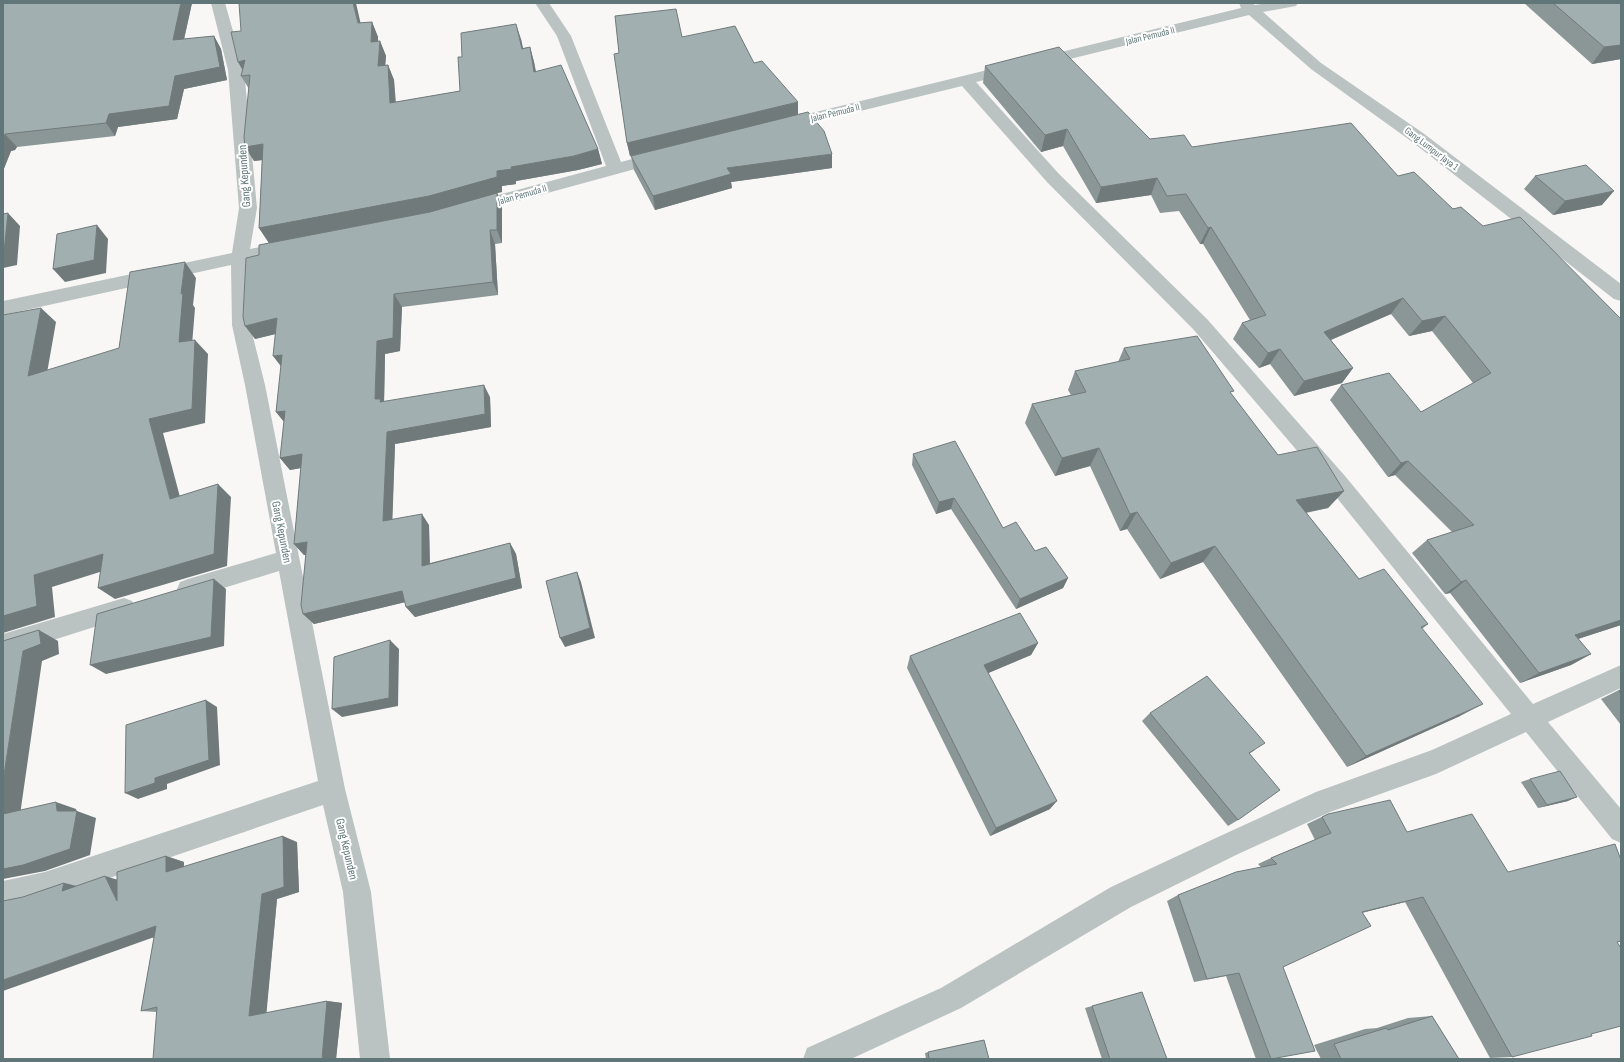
<svg xmlns="http://www.w3.org/2000/svg" width="1624" height="1062" viewBox="0 0 1624 1062" font-family="'Sofia Sans Condensed',sans-serif">
<style>
.lines{fill:none;stroke-linecap:round;stroke-linejoin:round}
.street{fill:#bac2c2;fill-rule:evenodd}
.wall{fill:#8b9697}
.shaded-wall{fill:#717a7b}
.building{fill:#a2afb0;stroke:#717a7b}
.labels{text-anchor:middle;stroke-width:4;stroke-linejoin:round;paint-order:stroke}
.far-street-label{font-size:10px;fill:#607678;stroke:#fff}
.street-label{font-size:12px;fill:#607678;stroke:#fff}
</style>
<rect width="100%" height="100%" fill="#f8f7f5"/>
<g class="lines">
<path class="street" d="M211 3H225L244 70 257 208 250 249 287 241 293 243 296 247 293 251 249 261 250 325 265 385 345 789 371 892 390 1059H360L343 892 323 805 45 900 3 909V881L45 872 318 781 279 571 188 599 180 596 177 589 180 582 188 579 276 553 245 385 232 325 231 265 3 315V301L232 253 239 208 228 70Z
M535 3H549L571 36 621 162 662 151 668 152 670 156 668 160 471 214 465 212 462 208 465 204 606 166 557 36Z
M1239 3H1252L1255 5 1267 3H1298L1296 6 1263 12 1321 63 1423 133 1621 284V301L1614 299 1411 141 1311 69 1249 15 976 82 1059 174 1207 319 1345 476 1533 704 1621 665V688L1548 722 1621 809V843L1612 839 1526 732 1436 774 1330 812 1236 855 1131 907 961 1008 851 1059H803L807 1048 941 988 1111 887 1218 837 1316 792 1432 750 1511 714 1329 488 1193 329 1047 182 962 86 783 130 777 129 775 125 777 121 783 120 1241 8Z
M124 598 132 601 136 608 132 615 3 656V634Z"/>
</g>
<path class="wall" d="M3 3H192L184 39 214 36 221 49 227 80 184 89 177 119 118 127 115 136 17 147 15 150 11 151 3 171Z
M1524 3H1621V59L1592 64Z
M372 22 378 37V41H380L386 56 385 65H388L394 80 396 102 460 91 462 57 521 39 523 48 530 47 534 62 536 71 598 149 602 164 578 170 516 181V184L502 186V192L497 193 502 207V243L495 244 498 295 402 307 400 351 385 354 384 402 490 397 491 427 395 444 392 519 429 525 430 563 510 543 516 554 522 588 415 617 406 607 405 602 314 624 303 614 306 555H304L294 544 301 468 290 470 280 458 284 422 276 412 281 367 276 334 255 339 259 255 430 212 269 243 259 228 262 160 254 161 249 89 241 76 361 23Z
M682 37 754 63 798 115 832 168 731 182 732 188 655 210 634 170 631 156H630L627 143 619 53Z
M985 66 1150 139 1192 147 1398 176 1483 226 1621 319V625L1578 639 1591 654 1571 665 1520 683 1450 593 1445 594 1412 553 1427 540 1452 532 1395 475 1388 477 1330 400 1341 385 1421 412 1473 383 1432 331 1409 336 1391 314 1331 340 1353 368 1342 383 1294 396 1270 364 1259 368 1233 339 1242 323 1250 320 1203 244H1200L1179 211 1160 213 1151 195 1096 203 1063 146 1041 152 983 83Z
M1535 176 1602 205 1553 215 1524 189Z
M1124 348 1232 395 1278 455 1344 491 1328 508 1306 513 1359 579 1428 624 1422 629 1460 716 1347 767 1203 562 1160 579 1127 529 1120 531 1090 466 1055 476 1025 423 1032 404 1071 395 1068 390 1075 371 1118 362Z
M913 454 1003 528 1035 551 1068 578 1063 588 1016 609 951 509 936 514 912 465Z
M1038 643 1031 655 988 673 1050 809 990 836 907 668 910 656Z
M1621 689V725L1601 699Z
M1150 713 1255 750 1249 754 1238 820 1228 826 1142 721Z
M1530 779 1568 801 1538 808 1521 782Z
M1328 814 1407 832 1508 872 1617 942 1512 1057 1490 1058 1405 902 1363 912 1283 967 1272 1059H1256L1226 976 1194 982 1167 901 1178 895 1261 867 1258 864 1271 858 1315 840 1307 824Z
M297 842 299 892 277 899 266 1013 327 1001 342 1003 336 1059 157 1012 141 1011 154 938 23 897 64 883 77 886 117 880 166 856 184 862V867Z
M1142 992 1167 1059H1102L1085 1008Z
M1432 1016 1459 1059H1321L1314 1045 1365 1029 1377 1028 1408 1018Z
M984 1040 989 1059H926L925 1053Z"/>
<path class="shaded-wall" d="M181 3H192L181 53 173 40Z
M353 3H356L364 38 358 23Z
M372 22 378 37 377 57 371 42Z
M516 24 521 39 526 64 522 49Z
M214 36 221 49 227 80 184 89 177 119 118 127 115 136 106 123 109 114 175 76Z
M380 41 386 56 384 81 378 66Z
M1621 45V59L1592 64 1604 47Z
M530 47 534 62 538 87 534 72Z
M245 60 250 75 246 76 238 62Z
M388 65 394 80 396 118 390 103Z
M798 102V115L630 156 627 143Z
M1067 129 1063 146 1041 152 1045 135Z
M5 134 17 147 15 150 11 151 3 171V138Z
M263 144 272 159 254 161 245 147Z
M598 149 602 164 578 170 516 181V184L502 186V192L497 193 502 207V243L497 230 436 211 269 243 259 228 497 171 511 167Z
M832 154V168L731 182 732 188 655 210 653 196 727 168Z
M1157 178 1151 195 1096 203 1101 187Z
M1614 191 1602 205 1553 215 1565 201Z
M8 213 20 226 17 265 3 268V252Z
M97 225 108 239 106 273 65 282 53 269Z
M1211 227 1203 244H1200L1208 228Z
M490 230 495 244 498 295 493 282Z
M185 262 196 278 193 305 195 308 191 357 179 342 181 294Z
M394 294 402 307 400 351 385 354 384 404 375 399 377 341Z
M1403 298 1391 314 1314 347 1324 332Z
M41 308 56 322 44 390 28 376Z
M1445 316 1432 331 1409 336 1422 321Z
M277 318 287 331 255 339 245 326Z
M195 340 208 354 205 423 163 433 184 512 170 499 149 419Z
M1280 349 1270 364 1259 368 1268 353Z
M282 355 283 369 273 356Z
M1353 368 1342 383 1294 396 1304 381Z
M484 385 490 397 491 427 395 444 392 532 383 521 387 432Z
M285 411 286 424 276 412Z
M1099 448 1090 466 1055 476 1062 458Z
M302 454 312 466 290 470 280 458Z
M1408 461 1395 475 1388 477 1401 463Z
M218 484 231 497 227 566 115 599 98 588Z
M1344 491 1328 508 1282 517 1296 500Z
M954 498 951 509 936 514 939 502Z
M1137 512 1127 529 1120 531 1130 514Z
M422 514 429 525 430 576 422 566Z
M307 542 317 553 304 555 294 544Z
M510 543 516 554 522 588 415 617 406 607Z
M1215 546 1203 562 1160 579 1171 563Z
M103 554 119 566 52 587 55 617 3 633V616L34 575Z
M577 572 581 582 595 638 565 647 560 638Z
M1068 578 1063 588 1016 609 1020 599Z
M214 579 226 589 224 646 106 674 90 665Z
M1466 580 1450 593 1445 594 1461 582Z
M402 591 410 601 314 624 303 614Z
M1621 620V625L1556 646 1575 635Z
M39 630 58 641 59 654 42 661 19 822 3 817V781L23 651Z
M390 640 399 649 398 706 342 717 332 709Z
M1038 643 1031 655 979 677 984 665Z
M1591 654 1571 665 1520 683 1539 673Z
M206 700 217 707 220 765 167 784V789L138 799 125 793 155 778Z
M1483 704 1460 716 1347 767 1366 756Z
M1577 797 1568 801 1538 808 1547 805Z
M1057 801 1050 809 990 836 996 828Z
M56 802 76 809 77 813V811L96 818 90 855 45 871 3 879V869L57 811Z
M283 836 297 842 299 892 277 899 266 1018 249 1016 262 894Z
M166 856 184 862V878L166 872Z
M105 876 125 882 117 901Z
M64 883 84 888 62 891Z
M1423 897 1405 902 1346 917 1362 912Z
M156 926 174 930 3 991V980Z
M327 1001 342 1003 336 1059H322Z"/>
<path class="building" d="M3 3H181L173 40 214 36 220 67 175 76 169 106 109 114 106 123 5 134 4 138H3Z
M239 3H353L358 23 372 22 371 42 380 41 378 66 388 65 390 103 460 91 458 57H462L461 33 516 24 522 49 530 47 534 72 561 65 598 149 574 156 511 167 512 169 497 171V177L429 196 259 228 263 144 245 147 244 137 250 75 241 76 245 60 238 62 231 32 241 31Z
M1553 3H1621V45L1604 47Z
M676 9 682 37 735 26 754 63 762 61 798 102 627 143 614 54 619 53 615 16Z
M1059 47 1150 139 1184 135 1192 147 1351 123 1398 176 1414 172 1453 209 1461 207 1483 226 1520 217 1621 319V620L1575 635 1591 654 1539 673 1466 580 1461 582 1427 540 1474 525 1408 461 1401 463 1341 385 1389 373 1421 412 1491 373 1445 316 1422 321 1403 298 1324 332 1353 368 1304 381 1280 349 1268 353 1242 323 1266 315 1211 227 1208 228 1186 194 1167 196 1157 178 1101 187 1067 129 1045 135 985 66Z
M808 112 824 131 832 154 727 168 731 174 653 196 631 156Z
M1586 165 1614 191 1565 201 1535 176Z
M497 193V230H490L493 282 394 294 393 338 377 341 375 399H381L380 402 484 385 485 414 387 432 383 521 422 514V566L510 543 516 578 406 607 402 591 303 614 301 605 307 542 294 544 302 454 280 458 285 411 276 412 282 355 273 356 277 318 245 326 243 317 246 258 259 255V245L430 212Z
M8 213 4 252H3V214Z
M97 225 94 260 53 269 57 234Z
M185 262 181 294 183 293 179 342 195 340 192 409 149 419 170 499 218 484 214 554 98 588 103 554 34 575 37 606 3 616V315L41 308 28 376 119 348 130 272Z
M1197 336 1234 391 1230 392 1278 455 1317 447 1344 491 1296 500 1359 579 1384 569 1428 624 1421 627 1483 704 1366 756 1215 546 1171 563 1137 512 1130 514 1099 448 1062 458 1032 404 1086 392 1075 371 1130 359 1124 348Z
M955 441 1003 528 1016 522 1035 551 1046 547 1068 578 1020 599 954 498 939 502 913 454Z
M577 572 590 628 560 638 546 581Z
M214 579 211 637 90 665 97 614Z
M1020 613 1038 643 984 665 1057 801 996 828 910 656Z
M39 630 41 644 23 651 3 781V641Z
M390 640 389 698 332 709 334 657Z
M1207 676 1265 743 1249 753 1280 790 1238 820 1150 713Z
M1621 689V694L1619 691Z
M206 700 209 760 155 778V783L125 793 126 725Z
M1560 771 1577 797 1547 805 1530 779Z
M1390 800 1407 832 1472 814 1508 872 1615 844 1621 860V941L1617 942 1621 948V1026L1591 1034 1592 1036 1512 1057 1423 897 1362 912 1371 926 1283 967 1315 1051 1271 1059 1239 973 1207 979 1178 895 1236 872 1277 864 1271 858 1331 833 1322 817 1328 814Z
M56 802 57 811H77L70 849 23 865 3 869V814Z
M283 836 284 887 262 894 249 1016 327 1001 322 1059H153L157 1007 141 1011 156 926 3 980V901L23 897 64 883 62 891 105 876 117 901V872L166 856V872Z
M1142 992 1167 1059H1110L1092 1006Z
M1432 1016 1459 1059H1341L1334 1044 1386 1028 1388 1030Z
M984 1040 989 1059H929L928 1052Z"/>
<g class="labels">
<g class="far-street-label">
<text transform="translate(1150 35) rotate(-14)" y="4">Jalan Pemuda II</text>
<text transform="translate(835 112) rotate(-14)" y="4">Jalan Pemuda II</text>
<text transform="translate(1432 148) rotate(37)" y="4">Gang Lumpur Jaya 1</text>
<text transform="translate(522 194) rotate(-16)" y="4">Jalan Pemuda II</text>
</g>
<g class="street-label">
<text transform="translate(244 176) rotate(-94)" y="4">Gang Kepunden</text>
<text transform="translate(282 532) rotate(79)" y="4">Gang Kepunden</text>
<text transform="translate(347 849) rotate(77)" y="4">Gang Kepunden</text>
</g>
</g>
<rect width="1624" height="1062" fill="none" stroke="#607678" stroke-width="8"/>
</svg>
